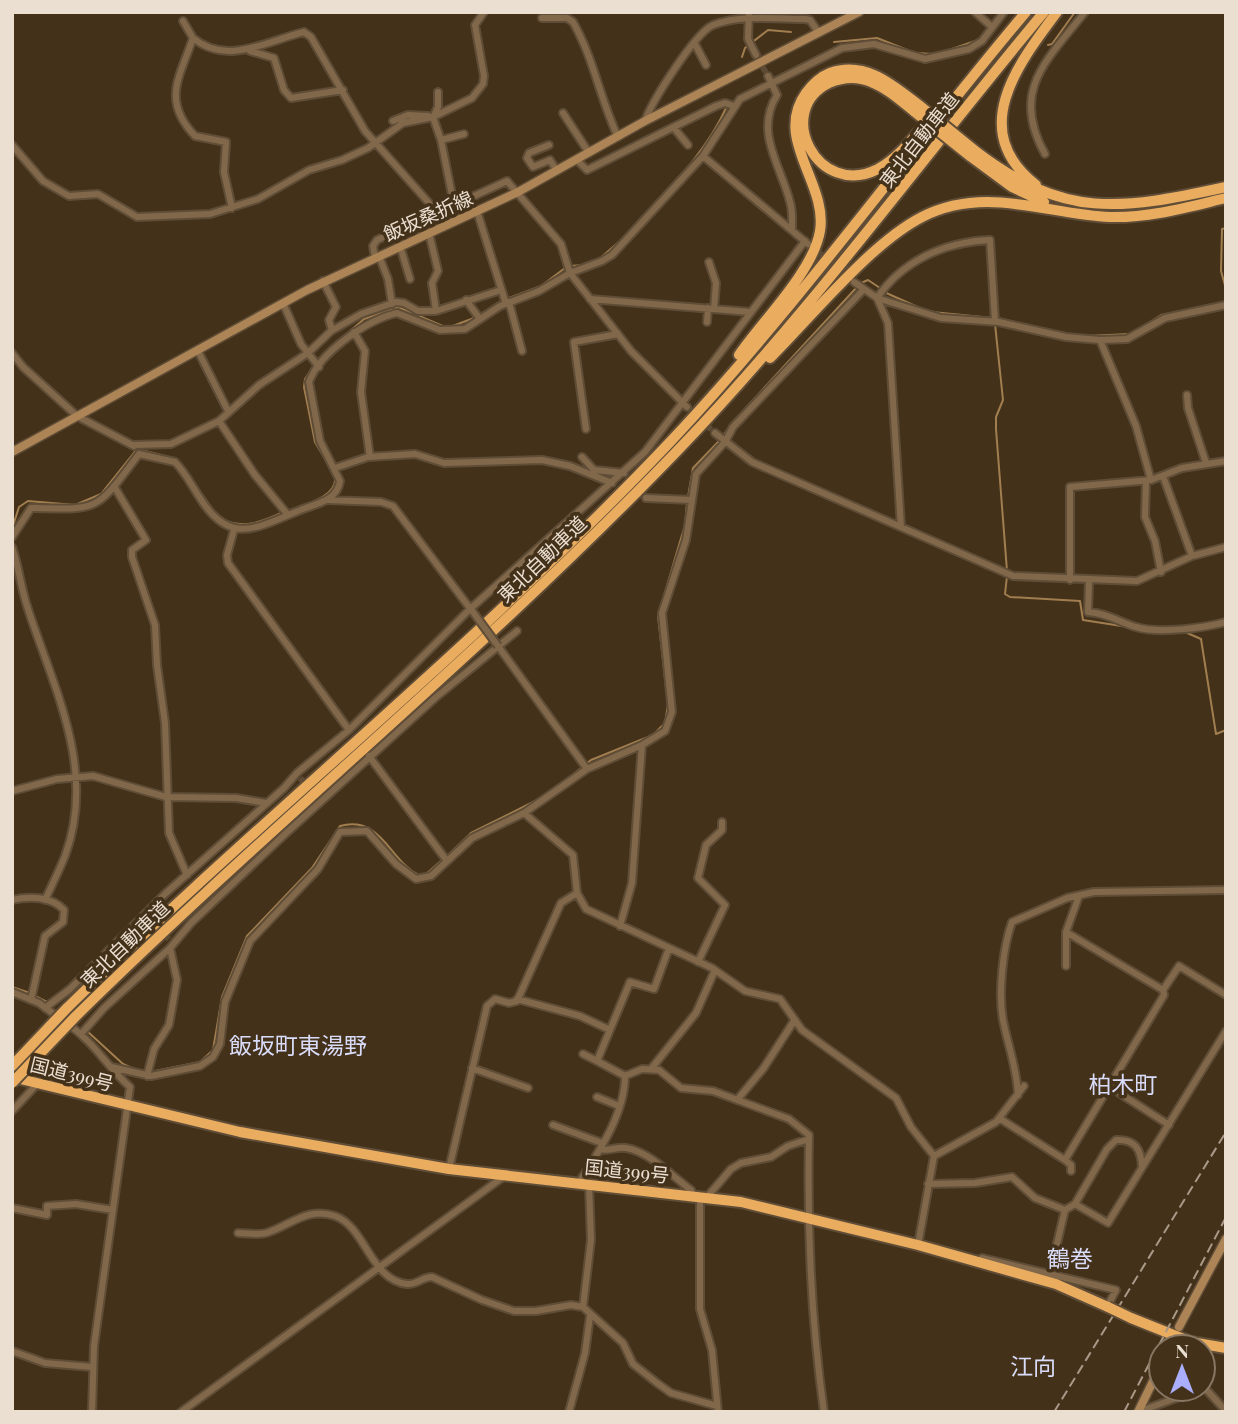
<svg xmlns="http://www.w3.org/2000/svg" width="1238" height="1424" viewBox="0 0 1238 1424" font-family="'Playfair Display','Noto Sans JP',serif">
<style>
.lines{fill:none;stroke-linecap:round;stroke-linejoin:round}
.stream{stroke:#a17e4f;stroke-width:2}
.street-tunnel{stroke:#5d4b35;stroke-width:6;stroke-dasharray:6 3;stroke-linecap:butt}
.street-casing{stroke:#5f4d37;stroke-width:10}
.secondary-casing{stroke:#5f4d37;stroke-width:11}
.highway-casing{stroke:#5f4d37;stroke-width:14}
.street{stroke:#81684b;stroke-width:6}
.secondary{stroke:#ac8455;stroke-width:8}
.highway{stroke:#eaad60;stroke-width:10}
.rail{stroke:#a89988;stroke-width:2;stroke-dasharray:10 5;stroke-linecap:butt}
.street-bridge-casing{stroke:#5f4d37;stroke-width:10;stroke-linecap:butt}
.highway-bridge-casing{stroke:#5f4d37;stroke-width:14;stroke-linecap:butt}
.street-bridge{stroke:#81684b;stroke-width:6}
.highway-bridge{stroke:#eaad60;stroke-width:10}
.labels{text-anchor:middle;stroke-width:7;stroke-linejoin:round;paint-order:stroke}
.street-label{font-size:19px;fill:#ebdfd1;stroke:#44311a}
.quarter-label{font-size:23px;fill:#d9dcf9;stroke:#44311a}
</style>
<rect width="100%" height="100%" fill="#44311a"/>
<g class="lines">
<path class="stream" d="M834 42 877 38 915 53 934 54
M1048 45 1052 44 1075 12
M946 51 978 40
M742 57 745 48 768 30 791 32
M636 224C669 188 706 153 726 108
M1226 228 1222 229 1221 271 1226 289
M598 260 620 241
M571 266 582 265
M861 283 868 280 880 288
M884 292 920 308
M506 299 541 286 565 268
M1217 304 1226 301
M932 312 993 318
M479 315 501 301
M998 318 1033 327
M995 324 1003 400 996 417V429L1007 571
M450 327 474 318
M1141 328 1161 315 1208 306
M1087 336 1130 334
M342 338 364 319 398 307 445 327
M315 364 305 379 304 387 315 442 331 469
M723 436 731 424 857 287
M688 497 693 468 720 440
M287 511C302 505 338 498 335 477
M223 520C244 529 262 522 281 513
M12 529 19 507 28 501 75 505 101 494 137 449 177 459 216 514
M1007 576 1005 594 1010 597 1080 601 1083 620 1128 627
M1185 632 1201 639 1216 734 1226 730
M566 780 591 760 653 735 665 723 668 705 658 616 685 525 687 503
M446 857 471 833 539 799
M425 875 442 860
M12 987 30 993
M35 996 49 1003
M87 1031 123 1064 134 1069
M150 1072 200 1062 213 1050 222 997 247 936 312 868 340 826C382 815 389 861 420 876"/>
<path class="street-tunnel" d="M758 59 768 76
M812 247 850 278
M687 407 715 433
M300 778 318 799
M148 919 169 939"/>
<g class="street-casing">
<path id="street" d="M749 12 748 39 756 55
M975 12 992 27
M542 18H567L573 22C594 59 600 99 618 137
M183 21 193 38C180 77 161 100 195 136L226 142 224 172 232 208
M193 38C227 66 267 41 304 32L311 37 365 131 437 212
M695 44 706 65
M250 51 274 58 284 90 291 98 343 90
M768 76 777 95C754 132 781 166 790 202 793 211 792 221 792 230
M438 92V107L433 117 441 140 454 205
M563 113 589 153
M393 121 408 115 428 116
M645 121C652 101 695 33 713 25 741 14 776 19 805 19L810 20 819 33
M674 128 688 145
M441 140 464 134
M12 145 43 181 69 196 98 194 137 217 210 214 258 199 309 170 342 160 368 148 403 123 433 117 472 98 483 84 484 76 475 25 484 12
M549 145 529 153 527 158 533 167 550 160 557 171
M1045 154C1010 91 1046 61 1085 12
M703 156 808 244
M577 160 587 170 716 106 725 103 734 106
M477 211 506 304
M429 233 438 271 432 283 436 311
M400 246 410 279
M379 256 388 279 392 304
M375 258 373 246 377 240 507 181 561 244 570 273 631 351 687 407
M709 262 716 283 714 309
M323 281 336 307 329 320 332 330
M854 282 877 298 888 323 901 527
M590 299 750 312
M466 300 480 319
M509 302 522 351
M283 303 301 344 319 367
M995 321 990 240C945 242 903 260 877 298L941 318 999 322 1066 337 1100 340 1127 339 1165 318 1226 305
M707 322 708 308
M354 332 365 351 361 392 370 457
M1100 340 1136 426 1151 480
M198 351 228 411
M12 353 23 367 77 416 134 446
M1187 395 1188 408 1206 463
M219 421 255 475 288 515
M586 429 574 342 618 334
M715 433 752 462 1013 576 1137 581 1192 556 1226 547
M133 445 171 444 219 421 259 385 308 353 331 331 361 314 396 302 404 303 418 311H436L501 290
M139 454 175 462C185 472 192 486 200 498 231 548 259 526 303 509 319 503 337 500 340 481L320 441 309 382C320 352 367 320 397 313L440 330 465 329 500 306 539 291 570 273 602 261 612 255 703 156 740 99 842 48 874 44 925 59 969 49 982 41 1004 12
M582 457 594 470 624 473
M335 468 368 457 415 454 444 463 542 460 570 466 612 483
M1163 476 1192 556
M1146 481 1145 517 1155 541 1161 572
M114 486 146 540 132 550V557L155 625 157 665 165 723 169 833 187 875
M646 498 692 500
M328 500 381 502 393 506 472 611
M234 530 227 555 228 563 349 730
M12 537 31 508C101 510 96 511 139 454
M12 547C19 567 21 589 28 609 54 689 97 770 65 856 59 871 52 885 45 900
M1070 580V487L1151 480 1182 468 1226 461
M1089 581 1088 612C1107 613 1119 622 1136 627 1158 634 1204 628 1226 622
M498 646 587 769
M369 756 447 861
M12 791 57 779 93 776 166 797 236 798 266 803
M524 813 573 855 577 893 586 909 712 968 745 991 780 999 802 1030 896 1098 911 1127 934 1156
M12 900C29 896 51 896 64 910L63 922 45 936 31 1000
M620 926 632 883 642 745
M698 962 725 905 698 878 706 845 722 830V822
M1066 966V932L1079 896
M1163 990 1179 966 1226 995
M12 992 39 1003 59 1018
M517 999 580 1016 610 1030
M45 1008 70 989 166 893 284 788 297 773 349 730 470 609 645 452 805 241
M68 1024C97 1045 106 1066 130 1087L94 1346 92 1412
M81 1034 104 1008 170 948 191 923 284 835 435 698 517 631
M583 1054 597 1061
M111 1067 151 1076 200 1066 213 1057 220 1044 225 1002 250 941 318 869 340 832 367 831 396 864 416 879 431 876 472 838 524 813 587 769 642 745 665 731 672 712 662 613 686 540 696 474 725 442 733 427 864 289
M472 1068 528 1088
M651 1069 696 1013 715 970
M147 1076 154 1049 169 1025 177 980 170 948
M625 1076 642 1069 659 1070 681 1088 713 1091 789 1119 809 1135C807 1227 811 1320 824 1412
M1110 1087 1169 1125
M1018 1095C1017 1068 1008 1046 1003 1020 998 993 1003 947 1012 922L1067 898 1094 892 1226 890
M597 1097 619 1106
M737 1100 763 1069 794 1021
M12 1111 38 1083
M999 1118 1065 1160 1071 1165V1171
M553 1125 602 1143
M600 1149C610 1152 616 1146 626 1148 650 1152 672 1176 691 1190L693 1195
M1065 1160 1164 995 1163 990 1066 932
M449 1169 487 1006 495 999 509 1003 517 1001 561 903 577 893
M578 1184C598 1153 625 1114 625 1076L597 1061 630 982 654 989 669 948
M928 1184 975 1183 1012 1177 1035 1198 1065 1210
M700 1196V1309L712 1350 718 1412
M707 1197 731 1169 741 1163 771 1157 788 1146 809 1139
M1075 1204 1108 1223 1226 1031
M12 1208 47 1215V1206L76 1204 113 1210
M238 1233C248 1233 260 1236 269 1232 292 1224 308 1207 335 1216 366 1227 370 1280 407 1284 417 1285 422 1277 432 1277L482 1300 514 1311H536L571 1305 583 1307 623 1343 633 1364 657 1383 671 1393 717 1406
M918 1245 934 1156 996 1122 1024 1086
M982 1258 1116 1290 1107 1307
M1050 1273 1065 1210 1075 1204 1107 1149 1116 1140C1135 1139 1141 1149 1142 1167
M583 1307 591 1240 589 1185
M12 1351 45 1363 92 1367
M1203 1386 1226 1411
M181 1412 503 1177
M569 1412 585 1353 590 1316
M1138 1412 1201 1389"/>
</g>
<g class="secondary-casing">
<path id="secondary" d="M12 452 307 290 518 192 645 121 859 12
M1179 1327 1226 1239
M1170 1347 1171 1345
M1138 1412 1161 1365"/>
</g>
<g class="highway-casing">
<path id="highway" d="M915 112C901 101 887 88 871 82 857 76 843 77 829 83 773 110 817 200 878 169 900 157 916 134 932 116
M974 150C1065 220 1120 210 1226 187
M970 156 1012 187 1044 202
M1036 185C967 131 1017 65 1057 12
M739 355C763 320 813 272 820 231 828 183 773 139 806 93 812 85 820 77 830 73 866 60 894 86 920 106
M770 358C812 316 871 243 922 217 985 185 1046 214 1110 217 1150 218 1188 207 1226 198
M67 1008C264 815 481 642 671 441 798 306 906 154 1026 12
M75 1017C272 823 488 648 679 449 811 312 922 158 1044 12
M12 1077 240 1132 449 1169 741 1202 918 1245 1056 1284 1108 1307
M1131 1318 1191 1342 1226 1348"/>
</g>
<use href="#street" class="street"/>
<use href="#secondary" class="secondary"/>
<use href="#highway" class="highway"/>
<path class="rail" d="M1054 1412 1226 1132
M1124 1412 1226 1217"/>
<g class="street-bridge-casing">
<path id="street-bridge" d="M473 612 498 646"/>
</g>
<g class="highway-bridge-casing">
<path id="highway-bridge" d="M920 106 974 150
M915 112 970 156
M12 1066 67 1008
M12 1083 75 1017
M1108 1307 1131 1318"/>
</g>
<use href="#street-bridge" class="street-bridge"/>
<use href="#highway-bridge" class="highway-bridge"/>
</g>
<g class="labels">
<g class="street-label">
<text transform="translate(919 140) rotate(-52)" y="7">東北自動車道</text>
<text transform="translate(428 216) rotate(-24)" y="7">飯坂桑折線</text>
<text transform="translate(542 559) rotate(-44)" y="7">東北自動車道</text>
<text transform="translate(125 944) rotate(-44)" y="7">東北自動車道</text>
<text transform="translate(72 1074) rotate(14)" y="7">国道399号</text>
<text transform="translate(627 1171) rotate(6)" y="7">国道399号</text>
</g>
<g class="quarter-label">
<text x="298" y="1054">飯坂町東湯野</text>
<text x="1123" y="1093">柏木町</text>
<text x="1070" y="1267">鶴巻</text>
<text x="1033" y="1375">江向</text>
</g>
</g>
<rect width="1238" height="1424" fill="none" stroke="#ebdfd1" stroke-width="28"/>
<g transform="translate(1182 1368)"><circle r="33" fill="#44311a" stroke="#877763" stroke-width="2"/>
<path d="M0-5L12 26L0 18L-12 26Z" fill="#abaffb"/>
<text y="-10" font-size="19" font-weight="bold" text-anchor="middle" fill="#ebdfd1">N</text>
</g>
</svg>
